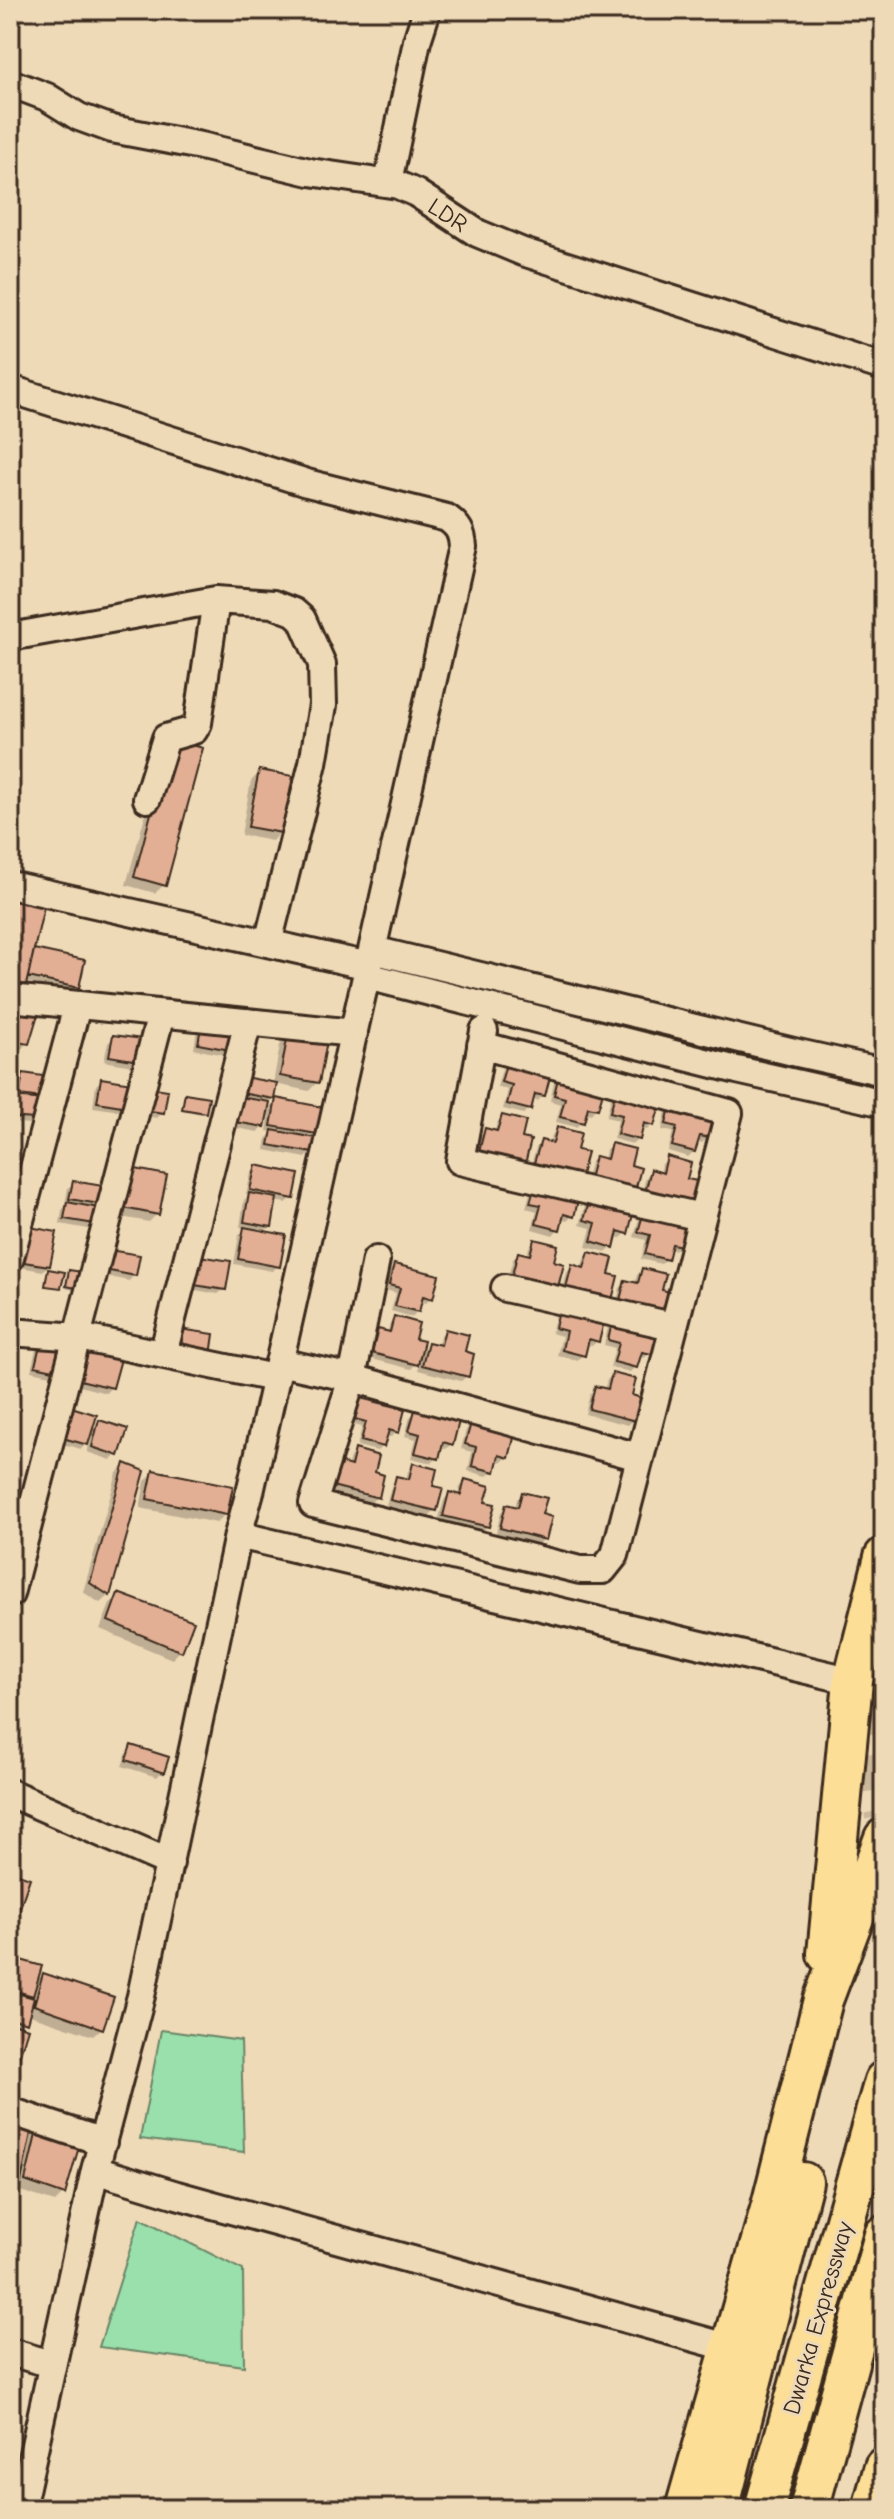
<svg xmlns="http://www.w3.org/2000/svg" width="894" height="2519" viewBox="0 0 894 2519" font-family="'Comic Neue',sans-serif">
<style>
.green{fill:#9ae0ad;stroke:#6a8566;stroke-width:2}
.shadow{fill:#0003}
.building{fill:#e2af94;stroke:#3b2a1e;stroke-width:2}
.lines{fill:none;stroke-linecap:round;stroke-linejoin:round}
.highway-tunnel{stroke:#cbb799;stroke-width:38;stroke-dasharray:38 19;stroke-linecap:butt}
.minor-casing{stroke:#3b2a1e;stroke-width:32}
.highway-casing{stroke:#3b2a1e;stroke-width:44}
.minor{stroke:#efdab8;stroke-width:26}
.highway{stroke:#fdde96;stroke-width:38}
.labels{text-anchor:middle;stroke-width:6;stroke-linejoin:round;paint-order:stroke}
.street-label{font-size:24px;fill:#3b2a1e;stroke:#efdab8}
</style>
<rect width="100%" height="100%" fill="#efdab8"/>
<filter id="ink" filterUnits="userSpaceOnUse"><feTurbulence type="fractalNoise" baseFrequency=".0125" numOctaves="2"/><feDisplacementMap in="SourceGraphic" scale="16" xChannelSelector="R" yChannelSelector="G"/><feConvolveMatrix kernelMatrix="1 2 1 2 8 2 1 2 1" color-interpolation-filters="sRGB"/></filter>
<g filter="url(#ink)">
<path class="green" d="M161 2030 241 2041 244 2152 140 2139Z
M140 2218 243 2270 244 2366 99 2347Z"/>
<path class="shadow" d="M163 750 164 885 155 893 126 885Z
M260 772 280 832 272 841 241 835 251 781Z
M10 896 31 955 77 987 72 992 25 982 16 993 10 992Z
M10 1011 27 1043 18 1052 10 1050Z
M197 1029 238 1030 229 1056 194 1049Z
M289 1036 317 1082 309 1091 275 1084 266 1111 277 1101 315 1133 309 1139 311 1152 306 1158 265 1150 267 1138 273 1132 267 1131 269 1116 266 1115 263 1126 258 1132 225 1126 231 1097 273 1084 280 1045Z
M114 1037 148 1042 138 1067 104 1061 108 1043Z
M507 1063 543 1095 538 1101 532 1099 529 1109 524 1114 503 1109 508 1090 497 1087 502 1069Z
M24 1075 53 1080 38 1125 10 1122V1101L15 1099 18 1081Z
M560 1076 596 1108 591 1114 584 1112 582 1122 576 1127 556 1122 561 1104 550 1101 554 1082Z
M102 1080 136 1085 127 1112 93 1107 96 1085Z
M166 1092 162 1113 157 1118 140 1115Z
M617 1093 652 1125 647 1130 641 1129 638 1139 633 1144 613 1139 618 1120 606 1117 611 1098Z
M185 1095 204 1112 202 1114 181 1110Z
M672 1105 708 1137 702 1143 696 1141 694 1151 688 1157 668 1151 673 1132 662 1130 666 1111Z
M502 1118 518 1168 475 1157 480 1136 486 1130 494 1133 497 1123Z
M557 1129 574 1151 579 1174 573 1180 530 1168 536 1148 541 1142 549 1144 552 1135Z
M612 1145 629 1167 584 1185 590 1163 595 1158 604 1160 606 1150Z
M668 1158 689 1164 640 1198 646 1177 651 1172 660 1174 662 1164Z
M257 1167 292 1198 286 1203 274 1201 270 1226 263 1233 278 1266 272 1271 234 1264 239 1235 246 1228 240 1227 244 1200 249 1195H246L251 1173Z
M117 1178 157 1214 149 1222 110 1215Z
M73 1183 107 1189 94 1230 60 1224 62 1210 67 1204H65L68 1188Z
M531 1189 572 1216 567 1221 561 1219 558 1229 553 1235 532 1229 537 1211 526 1208Z
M590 1201 626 1233 621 1238 615 1237 612 1246 607 1252 586 1247 591 1228 580 1225 585 1206Z
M645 1213 680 1245 675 1250 669 1249 666 1259 661 1264 641 1259 646 1240 634 1237 639 1218Z
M25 1228 48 1265 43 1271 13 1266Z
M535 1241 552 1263 551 1292 507 1280 513 1259 518 1254 527 1256 529 1247Z
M589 1254 606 1276 611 1299 562 1293 567 1272 573 1267 581 1269 584 1259Z
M98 1256 134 1275 129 1281 95 1274Z
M188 1262 224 1289 218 1294 184 1288Z
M395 1266 431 1298 426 1303 419 1301 417 1311 412 1317 391 1311 396 1293 385 1290 390 1271Z
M643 1270 659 1291 615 1309 620 1288 626 1282 634 1285 637 1275Z
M70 1272 82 1292 65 1288Z
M561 1309 597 1341 592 1346 586 1345 583 1355 577 1360 557 1355 562 1336 551 1333 556 1314Z
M395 1319 419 1353 429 1344 437 1346 440 1336 445 1331 462 1352 467 1376 461 1381 418 1370 421 1359 411 1369 368 1358 373 1337 379 1331 387 1334 390 1324Z
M614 1321 650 1353 644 1358 638 1357 635 1367 630 1372 610 1367 615 1348 604 1345 608 1327Z
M41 1343 66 1348 56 1376 31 1371 36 1349Z
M88 1353 111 1387 106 1393 76 1385 83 1358Z
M612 1375 634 1420 628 1425 585 1414 590 1394 596 1388 604 1390 607 1380Z
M361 1400 397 1432 391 1437 385 1436 383 1446 377 1451 357 1446 362 1427 350 1424 355 1405Z
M415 1412 451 1444 446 1449 440 1448 437 1458 432 1463 411 1458 416 1439 405 1436 410 1417Z
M63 1414 90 1432 100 1422 117 1455 111 1460 87 1452 91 1440 81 1449 55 1442Z
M471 1425 507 1457 502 1462 495 1461 493 1471 487 1476 468 1471 472 1452 461 1449 466 1430Z
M355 1452 372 1474 377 1497 371 1502 328 1491 347 1467 350 1457Z
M125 1465 109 1595 100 1603 83 1592 117 1473Z
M414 1465 430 1487 435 1510 429 1516 386 1505 392 1484 397 1478 406 1480 408 1471Z
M154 1472 225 1514 217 1523 140 1508 145 1481Z
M466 1482 487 1526 482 1532 438 1521 444 1500 449 1494 458 1497 460 1487Z
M523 1494 544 1539 539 1544 496 1533 501 1512 506 1507 515 1509 517 1499Z
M118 1595 180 1651 172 1659 100 1629 110 1604Z
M132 1747 162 1772 157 1777 122 1766 127 1753Z
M10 1959 34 1985 43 1975 102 2028 93 2036 27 2014 20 2027 10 2080Z
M10 2126 28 2139 38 2129 63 2194 55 2202 17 2190 14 2204 10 2208Z"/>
<path class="building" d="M171 739 203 748 166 886 134 877Z
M259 770 293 776 282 833 248 827Z
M10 894 45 902 26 985 10 982Z
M34 949 85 960 79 988 28 977Z
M10 1009 38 1014 29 1044 10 1041Z
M202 1021 241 1028 236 1051 198 1044Z
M288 1034 327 1041 319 1083 280 1076Z
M113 1035 150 1040 145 1062 109 1056Z
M507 1061 551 1073 545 1096 535 1094 531 1110 507 1104 512 1085 501 1082Z
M23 1073 56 1078 50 1099 19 1095Z
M559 1074 605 1086 598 1109 588 1107 584 1123 560 1117 565 1098 554 1095Z
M238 1076 277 1083 274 1099 235 1092Z
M101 1078 138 1084 134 1108 97 1102Z
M148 1087 168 1090 164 1113 144 1110Z
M616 1091 661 1102 654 1126 644 1123 640 1140 617 1134 622 1115 610 1112Z
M185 1093 209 1097 206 1113 182 1109Z
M234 1096 270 1102 265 1127 229 1121Z
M11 1097 47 1100 46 1120 10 1117Z
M276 1098 322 1107 317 1134 271 1126Z
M671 1103 716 1115 710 1138 700 1136 695 1152 672 1146 677 1127 666 1124Z
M502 1115 526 1121 522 1138 531 1140 525 1164 479 1152 485 1128 497 1131Z
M557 1127 581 1133 577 1150 587 1152 581 1175 534 1163 541 1140 553 1143Z
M272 1130 316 1138 313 1153 269 1145Z
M611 1143 635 1149 631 1165 641 1168 635 1191 589 1179 595 1156 607 1159Z
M667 1156 691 1163 687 1179 697 1181 691 1205 645 1193 651 1169 663 1173Z
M256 1165 299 1174 294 1199 250 1190Z
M125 1167 167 1175 159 1215 118 1207Z
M73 1181 109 1187 106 1205 69 1199Z
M536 1182 580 1193 574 1217 564 1214 560 1230 536 1224 541 1205 530 1203Z
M249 1193 277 1198 272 1227 244 1222Z
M590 1199 634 1210 628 1234 618 1231 614 1248 591 1241 596 1223 584 1220Z
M67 1202 104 1209 101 1225 64 1219Z
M644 1211 689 1222 682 1246 672 1244 668 1260 645 1254 650 1235 638 1232Z
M24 1226 57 1232 50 1266 17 1261Z
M244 1227 286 1235 280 1267 238 1259Z
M534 1239 558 1245 554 1261 564 1264 558 1287 512 1275 518 1252 530 1255Z
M103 1249 140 1255 136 1276 99 1269Z
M589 1252 613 1258 609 1274 618 1276 612 1300 566 1288 572 1264 584 1268Z
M193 1255 231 1261 226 1290 188 1284Z
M394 1264 439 1275 433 1299 423 1296 419 1312 395 1306 400 1288 389 1285Z
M642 1268 666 1274 662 1290 671 1292 666 1316 619 1304 625 1280 638 1283Z
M48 1269 65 1272 61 1288 45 1286Z
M69 1270 89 1273 86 1290 66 1286Z
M560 1307 605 1318 599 1342 589 1339 585 1356 562 1350 566 1331 555 1328Z
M394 1316 419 1323 415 1339 424 1341 418 1365 372 1353 378 1329 390 1332Z
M613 1319 658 1330 652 1354 642 1352 637 1368 614 1362 619 1343 608 1340Z
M173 1328 214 1334 211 1356 169 1350Z
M445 1329 469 1335 465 1351 474 1354 469 1377 422 1365 428 1342 441 1345Z
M41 1341 68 1347 63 1372 35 1366Z
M88 1351 121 1359 113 1388 80 1380Z
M612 1373 636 1379 632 1395 641 1398 636 1421 589 1409 595 1386 608 1389Z
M360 1398 405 1409 399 1433 389 1430 384 1447 361 1441 366 1422 355 1419Z
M68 1406 97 1415 88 1445 59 1437Z
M415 1410 459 1421 453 1445 443 1442 439 1459 415 1453 420 1434 409 1431Z
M99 1420 128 1429 119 1456 92 1447Z
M471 1423 515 1434 509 1458 499 1455 495 1472 472 1466 476 1447 465 1444Z
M355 1449 379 1456 375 1472 384 1475 379 1498 332 1486 338 1462 351 1466Z
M125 1463 145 1471 110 1596 90 1583Z
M413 1463 437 1469 433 1486 443 1488 437 1511 390 1500 396 1476 409 1479Z
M153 1470 233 1486 227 1515 147 1499Z
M465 1479 490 1486 485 1502 495 1504 489 1527 443 1516 449 1492 461 1495Z
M522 1492 547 1498 542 1514 552 1517 546 1540 500 1528 506 1504 518 1507Z
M118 1593 194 1621 182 1652 108 1621Z
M131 1745 169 1757 164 1773 126 1760Z
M10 1871 30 1878 15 1922 10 1920Z
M10 1957 42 1966 33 1996 10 1989Z
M43 1973 114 1997 103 2029 34 2005Z
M10 1991 34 1998 27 2023 10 2018Z
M10 2022 28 2028 10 2087Z
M10 2124 32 2128 16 2205 10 2204Z
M38 2126 81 2140 65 2195 25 2181Z"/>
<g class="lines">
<path class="highway-tunnel" d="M884 1697C875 1743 875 1770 884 1816"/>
<g class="minor-casing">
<path id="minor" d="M10 83 47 97 79 117 112 129 201 146 310 172 398 185 416 193 477 233 523 252 884 367
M388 182 417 41 427 10
M10 389 307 483 447 518C458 526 462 532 463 546L251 1488 238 1535 141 1996 95 2170 21 2509
M10 637 216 600 273 604 294 612 302 619 322 664 323 705 313 763 268 943
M147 799 166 738 194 730 198 723 216 600
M10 885 369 966
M373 950 798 1053 884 1072
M367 976 737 1070 884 1103
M10 998 354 1033
M484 1031 460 1161 701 1217
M10 1258 77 1006
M376 1260 352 1378 313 1504 580 1570H603L615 1555 729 1113 481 1045
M505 1288 672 1326
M10 1332 79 1337 274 1378
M163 1354 248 1022
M279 1362 352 1378 639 1457
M238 1535 853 1681
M10 1594 161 1014
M10 1793 170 1863
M10 2111 103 2142
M95 2170 177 2195 731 2348
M10 2352 51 2364"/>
</g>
<g class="highway-casing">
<path id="highway" d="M827 1954 853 1681 884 1557
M685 2509 772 2202 823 2000 884 1838
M719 2509 803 2182
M764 2509 884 2081
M809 2509 884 2235
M872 2509 884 2467"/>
</g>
<use href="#minor" class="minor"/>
<use href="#highway" class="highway"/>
</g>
</g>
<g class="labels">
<g class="street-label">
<text transform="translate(448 215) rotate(33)" y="8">LDR</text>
<text transform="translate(818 2318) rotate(-74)" y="8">Dwarka Expressway</text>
</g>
</g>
<rect width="894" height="2519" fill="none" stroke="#efdab8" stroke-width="40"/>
<rect x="20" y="20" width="854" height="2479" fill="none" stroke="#3b2a1e" stroke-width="3" filter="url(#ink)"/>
</svg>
